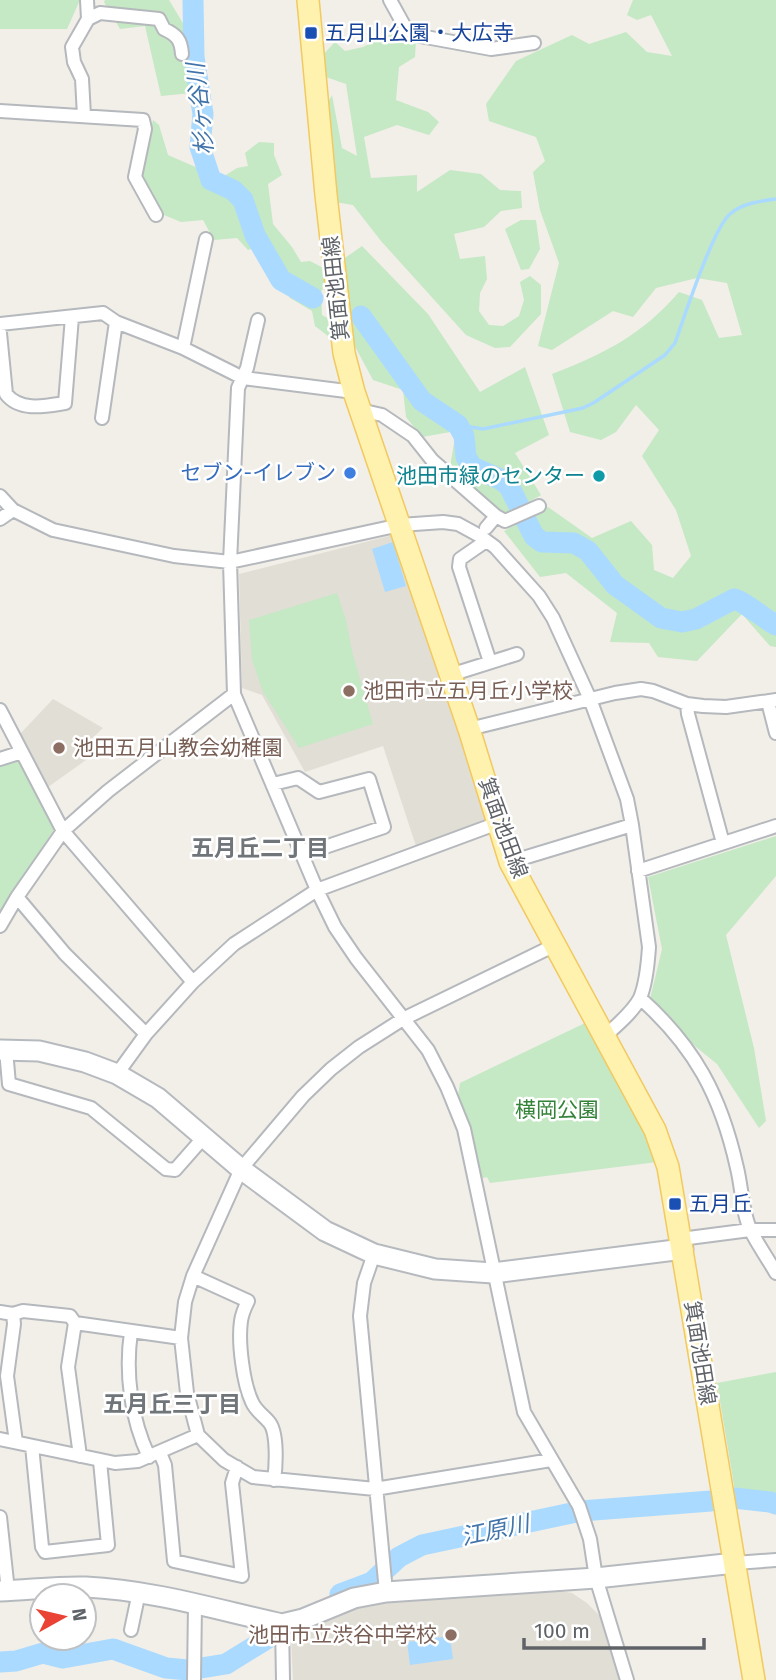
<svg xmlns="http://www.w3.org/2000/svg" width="776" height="1680" viewBox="0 0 776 1680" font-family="'Fira Sans','Noto Sans JP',sans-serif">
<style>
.education{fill:#e1ded6}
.green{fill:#c5e8c5}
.water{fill:#aadaff}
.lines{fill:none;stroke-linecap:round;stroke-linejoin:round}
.stream{stroke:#aadaff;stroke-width:3.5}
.river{stroke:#aadaff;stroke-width:21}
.street-casing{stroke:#b5b8bc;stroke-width:16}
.secondary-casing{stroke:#b6babf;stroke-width:23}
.primary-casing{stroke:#f2c960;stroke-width:24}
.street{stroke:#fff;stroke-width:12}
.secondary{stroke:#fff;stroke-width:19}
.primary{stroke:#fff2af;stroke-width:21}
.transit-dot{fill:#1a4fb4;stroke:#fff;stroke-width:2.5}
.shop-dot{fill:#3f7fe0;stroke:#fff;stroke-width:2.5}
.culture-dot{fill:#0f9aa8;stroke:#fff;stroke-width:2.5}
.education-dot{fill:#8d6e63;stroke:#fff;stroke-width:2.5}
.labels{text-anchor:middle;stroke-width:5;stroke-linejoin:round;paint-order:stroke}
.transit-label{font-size:21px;fill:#164399;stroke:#fff;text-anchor:start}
.street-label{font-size:21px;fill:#5f6368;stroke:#fff}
.shop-label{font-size:21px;fill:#366cbe;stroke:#fff;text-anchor:end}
.culture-label{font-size:21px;fill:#0d838f;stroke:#fff;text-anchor:end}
.education-label{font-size:21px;fill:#785e54;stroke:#fff;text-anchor:start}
.park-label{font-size:21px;fill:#348238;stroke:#fff}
.water-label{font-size:23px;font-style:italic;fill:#4174aa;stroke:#fff}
.neighbourhood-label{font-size:23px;font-weight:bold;fill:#70757a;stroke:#fff}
</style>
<rect width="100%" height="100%" fill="#f1efe8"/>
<path class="education" d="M393 535 395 537 486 819 416 846 383 746 305 772 262 695 242 688 239 574Z
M53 699 103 728 87 743 96 753 48 787 20 734Z
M553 1590 572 1593 587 1603 602 1618 620 1680H293L291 1638 298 1632 355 1608 387 1603Z"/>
<path class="green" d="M0 0H80L67 29H0Z
M105 0H169L184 25 191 93 161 96 145 26 120 29 104 2Z
M633 0H776V647L770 646 742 614 697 661 658 657 649 643 610 642 617 613 566 573 540 577 504 531 548 507 592 538 631 521 652 545 654 570 673 578 691 556 676 510 642 456 659 430 636 405 616 432 601 440 570 432 552 374C604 354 642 335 679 292L702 300 719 338 742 335 727 283 697 278 656 288 633 317 613 311 552 350 538 346 559 263 540 210 533 172 545 161 536 137 489 121 486 104 516 61 572 35 589 44 626 32 647 52 672 56 651 15 637 20 627 15Z
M393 33 416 41 415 57 399 67 396 100 428 112 439 122 429 135 397 125 364 137 371 178 417 175V192L450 170 481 174 500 190 521 191 522 208 501 211 484 227 454 234 460 259 485 256 487 279 480 293 479 311 489 325 503 326 519 316 524 300 520 282 530 276 541 285V314L510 347 495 348 466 335 381 241 353 205 335 202 326 106 332 95 342 148 357 156 346 84 323 76 320 58 335 42 345 51 363 47Z
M153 120 159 125 168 155 221 178 237 168 248 166 245 153 259 142 274 143V155L282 175 268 184 273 224 292 247 301 262 310 261 325 269 327 282 321 292 322 315 333 321 335 334 328 336 315 326 312 311 290 298 257 247 248 250 237 238 214 240 203 220 181 222 164 215 140 175Z
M521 220H536L540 249 529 269 521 270 505 229Z
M362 246 428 314 480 392 525 367 549 435 515 453 541 495 504 516 450 467 456 431 422 437 406 417 403 390 373 380 352 341 345 258Z
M337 593 346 620 352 651 373 724 299 748 263 692 252 660 249 620Z
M15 759 21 762 55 828 0 913V764Z
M776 836V876L726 935 754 1048 766 1121 759 1128 717 1064 696 1047 650 999 662 949 648 877Z
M585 1023 641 1123 657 1162 490 1183 487 1177 479 1179 472 1136 458 1096 460 1083Z
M776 1372V1502L767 1499 736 1497 717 1383Z"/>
<path class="water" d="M393 542 406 586 385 592 372 549Z
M450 1636 453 1659 410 1665 407 1642Z"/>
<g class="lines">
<path class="stream" d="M458 425 483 429 583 408 595 402 665 355 675 343C684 318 713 228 730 214 742 203 761 201 776 199"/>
<path class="river" d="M193 0 194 57 203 114 200 147 211 180 233 190 243 200 255 235 281 280 313 298
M361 316 422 401 458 425 464 436 466 457 472 467 500 479 509 486 534 536 542 542 574 543 588 551 615 585 661 618 682 622 696 619 734 599C742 600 766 620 776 625
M734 1498 770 1502 776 1504
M340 1594 372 1582 399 1557 422 1545 581 1511 711 1501
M0 1662 16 1661 43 1653 63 1658 113 1649 166 1668 188 1670 226 1664 273 1635"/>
<g class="street-casing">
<path id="street" d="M390 0 406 29 420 36 491 49 534 43
M88 19 100 13 159 19 164 29C177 35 181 40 182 54
M0 111 143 120 145 129 135 177 156 215
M84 116 82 79 74 62 72 47 88 19 87 0
M258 320 247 368 238 388 230 562 234 694 317 890 335 927 356 958 428 1050 447 1087 464 1129 524 1412 579 1506 590 1539 596 1578 627 1680
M0 324 103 313 116 322 183 348 243 378 354 392
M0 333 6 394C20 412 46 406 65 403L72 317
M183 348 206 239
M360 410 382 415 413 436 432 460 496 516 505 521 539 506
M102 418 116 322
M0 496 13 510 53 530 174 556 230 562 400 525 443 522 458 524 480 536 495 547 539 596 553 618 590 699 627 799 632 825 649 947C648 962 646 984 640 998 633 1012 616 1026 605 1036
M0 519 13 510
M486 528 496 516
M486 541 460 559 459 567 490 662
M450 675 517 654
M768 702 776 733
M687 704 688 714 723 843
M0 710 63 831 193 982
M469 729 615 693 641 689 653 691 687 704 703 706 726 707 776 700
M0 759 22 752
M273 784 298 778 319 792 369 779 384 827 325 847 301 850
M510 862 632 825
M638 871 776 826
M17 897 65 954 146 1034
M0 926 17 897 63 831 108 791 234 694
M640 998C695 1047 721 1096 737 1168 742 1188 742 1213 751 1231 758 1245 768 1259 776 1273
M6 1050 9 1084 91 1108 166 1169 175 1170 204 1137
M117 1074 146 1034 193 982 234 944 317 890 498 823
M681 1239 750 1230H776
M374 1254 364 1283 360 1316 386 1592
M193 1276 248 1301C245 1307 242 1314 241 1321 238 1342 243 1383 252 1402 256 1411 263 1415 269 1422 278 1432 276 1467 274 1480
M0 1312 13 1314 23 1311 70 1316 75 1323 181 1338
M13 1314 14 1324 7 1376 16 1442
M75 1323 68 1367 80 1456
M131 1332C125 1373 131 1419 149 1457
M0 1439 115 1463 138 1461 198 1435
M32 1446 42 1547 45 1552 108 1545 100 1461
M160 1453 165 1465 174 1561 242 1576 232 1483 237 1467
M551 1460 375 1489 253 1477 224 1460 198 1435 187 1393 181 1338 185 1302 193 1276 241 1169 303 1096 331 1069 359 1047 403 1019 555 945
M0 1517 8 1591
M735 1563 776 1560
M282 1624 283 1680
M131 1630 139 1592
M194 1680 195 1604"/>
</g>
<g class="secondary-casing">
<path id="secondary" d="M0 1050 39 1051 85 1062 117 1074 158 1098 241 1169 325 1231 374 1254 435 1269 493 1273 683 1249
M0 1591C29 1590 58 1586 86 1587 152 1590 218 1610 282 1624L303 1619 354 1598 386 1592 596 1578 735 1563"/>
</g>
<g class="primary-casing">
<path id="primary" d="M308 0 326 195 344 353 354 392 469 729 510 862 655 1130 668 1167 754 1680"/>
</g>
<use href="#street" class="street"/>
<use href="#secondary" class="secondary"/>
<use href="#primary" class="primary"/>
</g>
<g class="transit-dot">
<rect x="304" y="26" width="14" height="14" rx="3.5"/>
<rect x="668" y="1197" width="14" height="14" rx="3.5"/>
</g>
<circle class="shop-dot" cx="350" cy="473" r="7"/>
<circle class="culture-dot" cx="599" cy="476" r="7"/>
<g class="education-dot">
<circle cx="349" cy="691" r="7"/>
<circle cx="59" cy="748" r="7"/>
<circle cx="451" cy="1635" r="7"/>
</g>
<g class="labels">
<g class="transit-label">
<text x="325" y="40">五月山公園・大広寺</text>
<text x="689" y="1211">五月丘</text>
</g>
<g class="street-label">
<text transform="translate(336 288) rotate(-96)" y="7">箕面池田線</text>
<text transform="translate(503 828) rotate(70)" y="7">箕面池田線</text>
<text transform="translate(700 1353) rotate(81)" y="7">箕面池田線</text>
</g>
<g class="shop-label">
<text x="336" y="480">セブン-イレブン</text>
</g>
<g class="culture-label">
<text x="585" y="483">池田市緑のセンター</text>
</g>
<g class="education-label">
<text x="363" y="698">池田市立五月丘小学校</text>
<text x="73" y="755">池田五月山教会幼稚園</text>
<text x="437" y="1642" text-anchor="end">池田市立渋谷中学校</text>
</g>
<g class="park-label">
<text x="557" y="1117">横岡公園</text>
</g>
<g class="water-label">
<text transform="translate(200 109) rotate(-96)" y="8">杉ヶ谷川</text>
<text transform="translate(495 1530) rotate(-12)" y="8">江原川</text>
</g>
<g class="neighbourhood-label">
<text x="260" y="856">五月丘二丁目</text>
<text x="172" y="1412">五月丘三丁目</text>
</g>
</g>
<g transform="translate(63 1617) rotate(82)"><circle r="33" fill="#ffffff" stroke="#bfc1c3" stroke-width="2"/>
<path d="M0-5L12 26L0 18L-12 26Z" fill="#ea4335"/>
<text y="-10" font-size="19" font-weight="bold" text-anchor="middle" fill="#5f6368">N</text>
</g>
<path d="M524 1638v10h180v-10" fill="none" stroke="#5f6368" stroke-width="3.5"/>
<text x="534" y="1638" font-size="21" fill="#5f6368" stroke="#ffffff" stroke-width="5" paint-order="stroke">100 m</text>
</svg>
